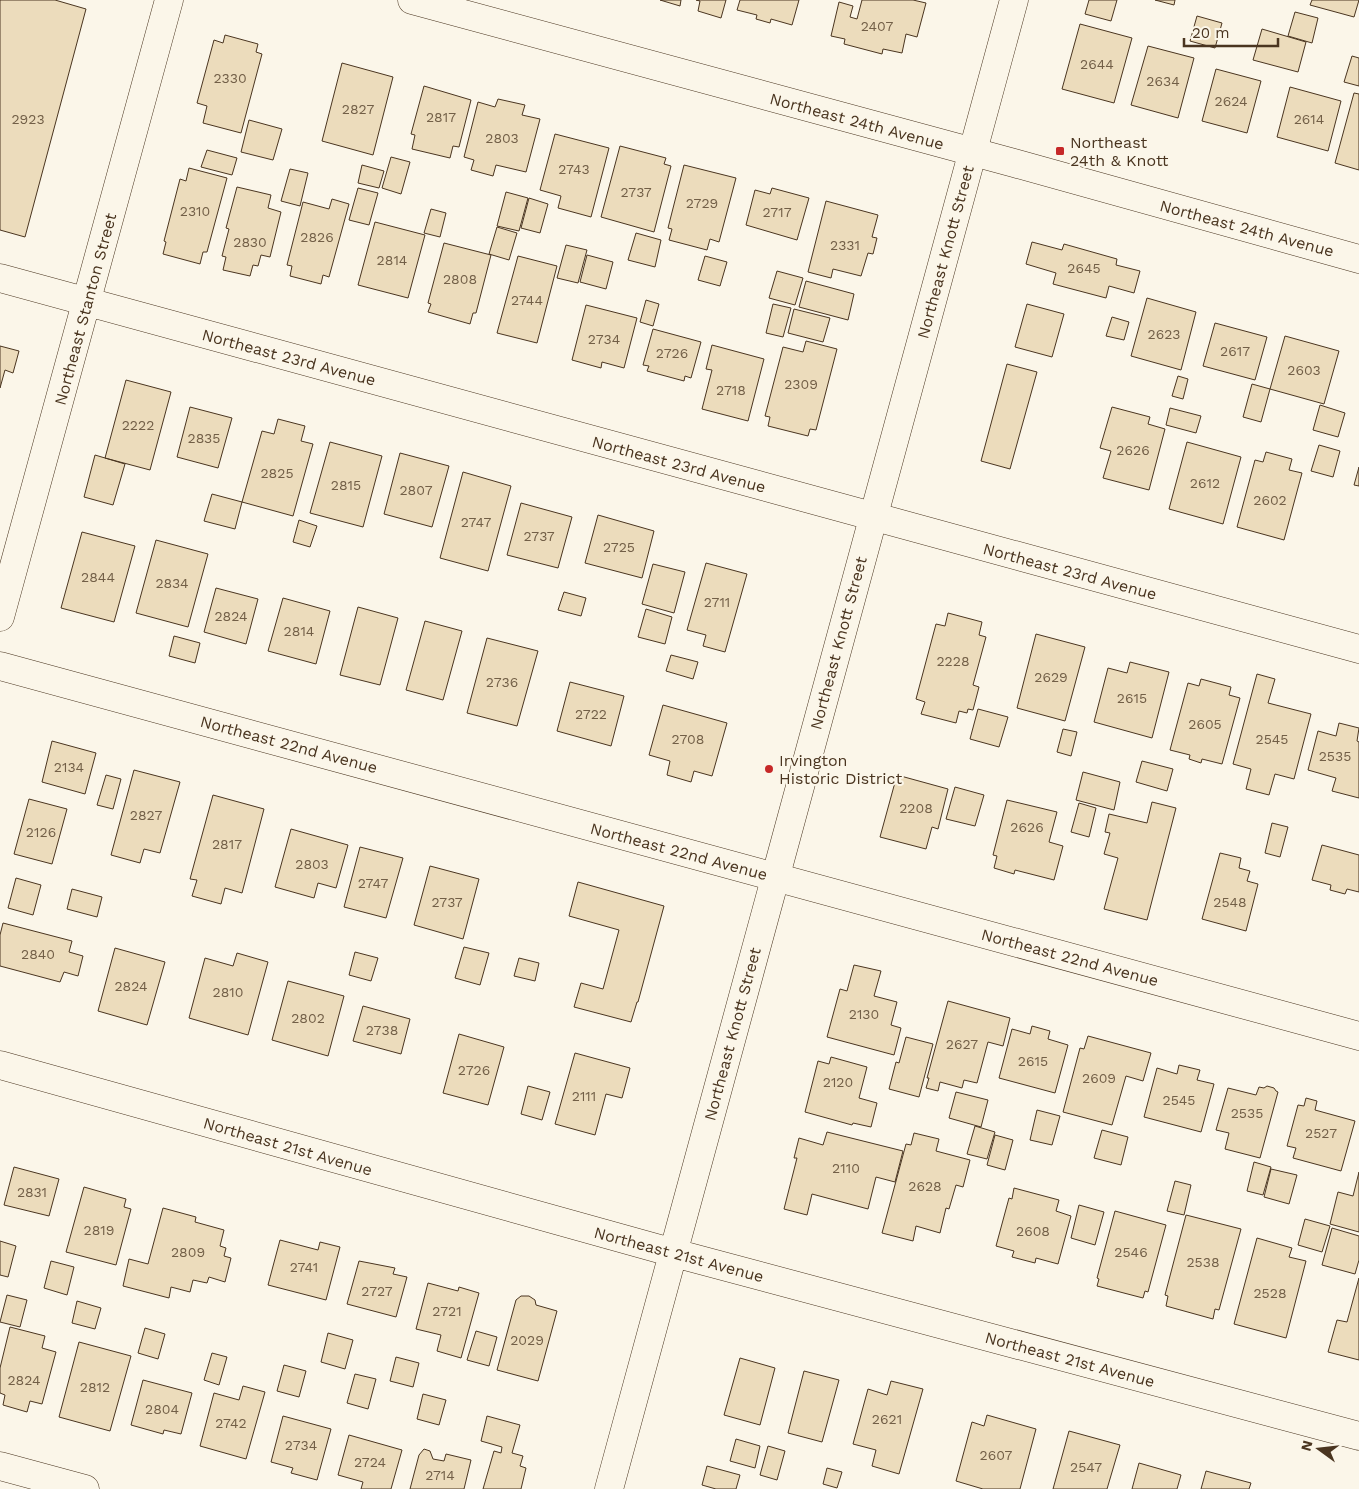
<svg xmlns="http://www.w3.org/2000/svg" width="1359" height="1489" viewBox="0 0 1359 1489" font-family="'Work Sans',sans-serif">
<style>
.building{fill:#ecdcbc;stroke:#4a3520}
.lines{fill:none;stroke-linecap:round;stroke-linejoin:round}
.minor-casing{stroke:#4a3520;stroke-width:29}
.tertiary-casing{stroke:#4a3520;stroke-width:29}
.minor{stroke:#fbf6e9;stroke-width:28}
.tertiary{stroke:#fbf6e9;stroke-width:28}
.poi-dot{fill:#c62828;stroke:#fbf6e9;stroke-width:2}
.labels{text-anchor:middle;stroke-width:4;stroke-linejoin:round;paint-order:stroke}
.number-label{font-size:14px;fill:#725f47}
.street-label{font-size:16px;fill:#4a3520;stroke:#fbf6e9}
.poi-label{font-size:16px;fill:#4a3520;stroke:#fbf6e9;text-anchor:start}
</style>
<rect width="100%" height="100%" fill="#fbf6e9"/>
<path class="building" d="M0 0H55L86 9 25 237 0 230Z
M660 0H681L680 6Z
M696 0H726L721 18 698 11 700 1Z
M740 0H799L792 25 771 19 770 23 756 19 757 15 737 10Z
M862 0H913L926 3 917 37 906 34 902 53 883 49 882 54 844 44 845 39 831 36 839 2 853 6 850 17 857 19Z
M1089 0H1117L1111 21 1085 14Z
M1155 0H1175L1174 5Z
M1312 0H1359L1354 17 1310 5Z
M1295 12 1318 18 1312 43 1288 36Z
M1197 16 1222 23 1215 48 1190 41Z
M1080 24 1132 38 1114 103 1062 89Z
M1262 29 1306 42 1298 72 1253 60Z
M225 35 258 44 256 52 262 54 241 133 203 123 207 106 197 103 214 40 223 43Z
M1148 46 1194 58 1178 118 1131 105Z
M1352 56 1359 58V86L1344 82Z
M342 63 393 77 373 155 322 141Z
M1216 69 1261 81 1247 133 1202 121Z
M424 86 471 100 459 147 453 146 450 158 412 149 415 135 411 134Z
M1290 87 1341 101 1328 151 1277 137Z
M1354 93 1359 94V170L1335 163Z
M498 99 525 105 522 115 540 119 526 172 496 165 493 176 471 170 474 160 464 157 478 102 495 107Z
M249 120 282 129 273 160 241 152Z
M555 134 609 148 591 217 558 208 561 196 540 190Z
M620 146 666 158 664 164 671 166 654 232 601 217Z
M207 150 237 158 232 175 201 167Z
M391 157 410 162 401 194 382 188Z
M362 165 384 171 379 188 358 183Z
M684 165 736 178 719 242 710 239 707 250 669 240 672 229 668 228Z
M189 168 227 178 207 252H203L200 264 163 254 166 242 164 241 180 179 186 181Z
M290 169 308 173 300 206 281 201Z
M237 187 271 195 268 208 281 212 270 257 261 255 258 266 253 265 250 276 223 270 226 257 222 256 229 229 226 228Z
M358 188 378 193 369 225 349 220Z
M772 188 809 198 797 240 746 225 755 190 770 194Z
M506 192 528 198 519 231 497 226Z
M529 198 548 204 540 233 521 228Z
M332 199 349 204 329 277 323 275 321 284 290 276 292 266 287 265 303 202 329 209Z
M826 201 878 215 872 237 877 238 873 254 868 253 861 276 833 269 831 278 808 272Z
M431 209 446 213 440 237 424 233Z
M375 222 425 235 408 298 358 285Z
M497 227 517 233 509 260 489 254Z
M636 233 661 240 655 267 628 260Z
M1032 242 1062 250 1064 244 1117 259 1116 265 1140 271 1134 293 1109 286 1106 298 1053 284 1056 273 1026 264Z
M444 243 491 255 476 313H473L470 324 428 312 431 304 428 303Z
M566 245 587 250 578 283 557 278Z
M587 255 613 262 606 289 580 282Z
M518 256 557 266 537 343 497 333Z
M705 256 727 262 720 286 698 280Z
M777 271 803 278 795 305 769 298Z
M806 281 854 294 848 320 799 307Z
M1147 298 1196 312 1181 370 1131 356Z
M646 300 659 304 653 326 640 322Z
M773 304 791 308 783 337 766 333Z
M1027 304 1064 314 1052 357 1015 347Z
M586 305 637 318 624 368 602 362 601 368 572 360Z
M794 309 830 318 823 342 788 333Z
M1112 317 1129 322 1124 340 1106 336Z
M1215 323 1267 337 1255 380 1203 366Z
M653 329 701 342 691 378 685 376 684 381 647 371 649 366 643 365Z
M1285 336 1339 351 1324 404 1270 389Z
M806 341 837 349 816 430 810 429 808 436 768 426 770 417 765 416 783 347 803 352Z
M712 345 764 359 748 421 702 409 712 370 706 369Z
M0 346 19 351 13 373 5 370 0 388Z
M1007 364 1037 372 1010 469 981 461Z
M1178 376 1188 379 1183 399 1172 396Z
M126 380 171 392 150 470 105 458Z
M1252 384 1270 389 1261 422 1243 417Z
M1320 405 1345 413 1338 437 1313 430Z
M190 407 232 418 218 468 177 457Z
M1112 407 1150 417 1148 424 1165 429 1149 490 1103 478 1111 451 1100 448Z
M1170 408 1201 416 1196 433 1166 425Z
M278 419 305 426 301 441 313 444 293 516 242 502 262 431 274 434Z
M330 442 382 456 363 527 310 513Z
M1187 442 1241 457 1223 524 1169 509Z
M1319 445 1340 451 1333 477 1311 471Z
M1266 452 1292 459 1289 470 1302 473 1284 540 1237 527 1255 460 1263 462Z
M400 453 449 466 432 527 384 514Z
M95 455 125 464 113 505 84 497Z
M1359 467V486L1354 485Z
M463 472 511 486 488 571 440 558Z
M212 494 242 502 235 529 204 521Z
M521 503 572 517 558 568 507 555Z
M598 515 654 531 642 578 585 563Z
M299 520 317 526 310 547 293 542Z
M82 532 135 546 114 622 61 608Z
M156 540 208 554 188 627 136 613Z
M706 563 747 574 725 652 703 646 706 635 687 630Z
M653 564 685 572 674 613 642 604Z
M216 588 258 599 246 644 204 632Z
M564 592 586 598 581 616 558 610Z
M283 598 330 611 316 664 268 651Z
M358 607 398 618 380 685 340 675Z
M646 609 672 617 665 644 638 637Z
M948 613 982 622 979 635 986 637 973 685 979 687 973 710 968 709 967 713 959 711 956 723 921 714 925 702 916 699 936 624 945 626Z
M425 621 462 631 443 700 406 690Z
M1036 634 1085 647 1065 721 1017 708Z
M174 636 200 643 195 663 169 656Z
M487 638 538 651 517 726 467 713Z
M671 655 698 662 693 679 666 671Z
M1130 662 1169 672 1152 738 1094 722 1108 668 1127 673Z
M1257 674 1275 679 1268 703 1311 714 1294 779 1275 774 1269 795 1246 789 1251 769 1233 764Z
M1201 679 1231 687 1229 695 1240 698 1222 764 1202 759 1201 763 1189 759 1190 755 1170 750 1188 683 1199 686Z
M570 682 624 696 611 746 557 731Z
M663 705 727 723 712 776 694 771 691 782 667 775 670 761 649 755Z
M978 709 1008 717 999 747 970 739Z
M1339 723 1359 728 1357 741 1359 742V798L1332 791 1336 778 1308 770 1318 731 1336 736Z
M1063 729 1077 732 1071 756 1057 752Z
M52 741 96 753 85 794 42 782Z
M1142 761 1173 769 1167 791 1136 782Z
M134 770 180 782 160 853 144 849 140 863 111 855Z
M1083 772 1120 782 1114 810 1076 800Z
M106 775 121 779 113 809 97 805Z
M897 775 948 789 938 829 932 827 926 849 880 837Z
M955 787 984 795 975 826 946 819Z
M213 795 264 809 242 893 225 888 221 904 192 896 197 880 190 879Z
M29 799 67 809 52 864 14 854Z
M1007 800 1057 812 1049 842 1063 846 1054 880 1015 870 1014 874 994 868 997 856 993 855Z
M1152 802 1176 808 1147 920 1104 909 1118 858 1104 854 1110 833 1105 832 1109 814 1147 823Z
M1079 803 1096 808 1089 837 1071 832Z
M1272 823 1288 827 1280 857 1265 853Z
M291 829 348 845 336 888 318 883 314 898 275 887Z
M1322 845 1359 855V892L1347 889 1345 894 1330 890 1331 885 1312 880Z
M360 847 403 858 386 918 344 907Z
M1220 853 1241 858 1239 868 1250 871 1247 881 1258 884 1246 931 1202 919Z
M430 866 479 879 463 939 414 925Z
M16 878 41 885 33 915 8 908Z
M578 882 664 906 638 1002H637L631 1022 574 1007 581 983 603 989 619 930 569 916Z
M72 889 102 897 97 917 67 909Z
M3 923 72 941 69 952 83 956 78 976 64 972 60 982 0 966V935Z
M464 947 489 953 480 985 455 978Z
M115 948 165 962 147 1025 98 1011Z
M355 952 378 958 371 981 349 975Z
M237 953 268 962 248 1035 189 1018 205 958 233 966Z
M519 958 539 963 535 981 514 976Z
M854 965 881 971 874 996 897 1002 891 1025 901 1028 894 1055 827 1037 840 989 847 991Z
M288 981 344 996 328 1056 272 1040Z
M948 1001 1010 1018 1003 1046 988 1042 977 1083 964 1080 962 1088 940 1082 938 1091 926 1088 929 1078H927Z
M363 1006 410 1019 401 1054 353 1041Z
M1032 1026 1050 1031 1048 1039 1068 1045 1055 1093 999 1078 1012 1029 1030 1034Z
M459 1034 504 1047 488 1105 443 1093Z
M1088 1036 1151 1053 1143 1081 1126 1076 1112 1125 1063 1112 1080 1048 1084 1049Z
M906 1037 933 1044 919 1097 889 1089 896 1062 899 1063Z
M575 1053 630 1068 622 1098 606 1094 595 1135 555 1124Z
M831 1057 867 1067 859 1098 877 1103 871 1127 853 1123 852 1125 805 1112 818 1061 829 1064Z
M1179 1065 1200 1070 1197 1080 1214 1084 1201 1132 1144 1117 1157 1068 1177 1074Z
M528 1086 550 1092 542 1120 521 1114Z
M1267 1086 1274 1088 1276 1091 1278 1092 1260 1158 1225 1149 1229 1133 1216 1130 1228 1088 1256 1095 1259 1087 1264 1088Z
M956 1092 988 1100 981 1127 949 1118Z
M1306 1098 1317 1101 1315 1110 1355 1121 1341 1171 1293 1158 1296 1148 1287 1146 1298 1105 1304 1106Z
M1037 1110 1060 1116 1052 1145 1030 1140Z
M975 1126 995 1132 987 1159 967 1154Z
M1102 1130 1128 1137 1121 1165 1094 1158Z
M827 1132 903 1151 895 1182 876 1177 868 1209 812 1194 807 1215 784 1209 797 1158H794L799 1138 823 1145Z
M914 1133 939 1139 936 1151 970 1160 963 1187 956 1185 949 1209 946 1208 940 1233 916 1226 913 1241 882 1233 906 1144 911 1145Z
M995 1135 1013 1140 1005 1170 987 1165Z
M1254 1162 1271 1167 1263 1195 1247 1191Z
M14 1167 59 1179 49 1216 4 1205Z
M1271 1169 1297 1175 1289 1204 1264 1197Z
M1359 1172V1232L1330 1224 1338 1192 1353 1196Z
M1175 1181 1191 1185 1184 1215 1167 1211Z
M84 1187 126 1199 124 1207 131 1209 116 1265 66 1252Z
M1014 1188 1059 1200 1056 1211 1071 1216 1058 1264 1036 1258 1035 1263 1012 1257 1014 1251 996 1246 1009 1198 1012 1199Z
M1079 1205 1104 1212 1095 1245 1071 1238Z
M163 1208 196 1217 195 1222 224 1230 220 1246 226 1248 224 1256 231 1258 225 1282 209 1277 207 1283 193 1280 190 1292 171 1287 169 1298 123 1286 129 1259 148 1264Z
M1115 1211 1166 1225 1148 1292 1145 1291 1143 1298 1097 1286 1099 1279 1097 1278Z
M1186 1215 1241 1229 1219 1310 1215 1309 1213 1319 1166 1306 1168 1296 1165 1295Z
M1305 1219 1330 1226 1322 1252 1298 1245Z
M1332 1228 1359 1236V1260L1355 1274 1322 1265Z
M1257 1238 1292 1248 1289 1257 1306 1261 1286 1338 1234 1324Z
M280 1240 318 1250 320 1242 340 1247 326 1300 268 1285Z
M0 1241 16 1246 8 1277 0 1275Z
M51 1261 74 1267 67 1295 44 1288Z
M359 1261 395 1268 393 1274 407 1277 396 1317 347 1304Z
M1359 1278V1360L1328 1352 1337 1320 1347 1322Z
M428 1283 458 1291 459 1287 479 1293 461 1358 437 1351 441 1335 416 1329Z
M7 1295 27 1300 20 1327 0 1322Z
M521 1296H529L535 1300 536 1305 557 1311 538 1381 497 1370 516 1300Z
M77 1301 101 1308 95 1329 72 1323Z
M10 1327 45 1336 42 1348 56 1352 42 1404 30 1401 27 1412 3 1405 5 1395 0 1393V1368Z
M145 1328 165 1334 158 1359 138 1353Z
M476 1331 497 1337 489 1366 467 1360Z
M328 1333 353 1340 345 1369 321 1362Z
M79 1342 131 1356 110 1431 59 1417Z
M212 1353 227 1357 219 1385 204 1380Z
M396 1357 419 1363 413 1387 390 1381Z
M740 1358 775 1368 760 1425 724 1415Z
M284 1365 306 1371 299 1397 277 1391Z
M804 1371 839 1380 822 1442 788 1433Z
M355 1374 376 1379 368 1409 347 1403Z
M143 1380 192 1393 181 1434 164 1430 163 1434 131 1425Z
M891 1381 923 1389 899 1474 872 1466 876 1450 853 1444 868 1389 887 1395Z
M243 1386 265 1392 246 1459 200 1446 214 1393 239 1400Z
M423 1394 446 1400 439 1425 417 1419Z
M987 1415 1036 1429 1020 1489H983L956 1481 972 1422 984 1426Z
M283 1416 331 1429 317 1480 291 1473 293 1468 271 1462Z
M487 1416 520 1425 512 1453 523 1456 520 1466 526 1468 521 1489H483L494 1451 501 1453 502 1447 481 1441Z
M1069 1431 1120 1445 1107 1489H1053Z
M349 1435 402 1450 391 1489H361L363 1482 338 1475Z
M736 1439 760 1446 755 1468 730 1461Z
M768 1446 785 1451 777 1480 760 1475Z
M424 1449 430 1451 433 1459 444 1461 446 1454 471 1460 464 1489H410L419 1455Z
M1139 1463 1181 1475 1177 1489H1132Z
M707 1466 740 1475 736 1489H716L702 1485Z
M827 1468 842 1472 837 1488 823 1484Z
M1206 1471 1251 1483 1249 1489H1201Z"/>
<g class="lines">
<g class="minor-casing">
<path id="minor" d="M412 0 1014 163 1359 259
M0 278 1359 649
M0 617 169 0
M0 666 1359 1036
M0 1466 85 1489"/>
</g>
<g class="tertiary-casing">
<path id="tertiary" d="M0 1065 674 1253 1359 1436
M609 1489 1014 0"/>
</g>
<use href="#minor" class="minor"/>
<use href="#tertiary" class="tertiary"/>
</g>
<g class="poi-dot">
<rect x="1055" y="146" width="10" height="10" rx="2.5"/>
<circle cx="769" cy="769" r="5"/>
</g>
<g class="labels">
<g class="number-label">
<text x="877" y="31">2407</text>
<text x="1097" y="69">2644</text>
<text x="230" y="83">2330</text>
<text x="1163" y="86">2634</text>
<text x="1231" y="106">2624</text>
<text x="358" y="114">2827</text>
<text x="441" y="122">2817</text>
<text x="28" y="124">2923</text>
<text x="1309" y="124">2614</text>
<text x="502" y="143">2803</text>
<text x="574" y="174">2743</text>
<text x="636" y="197">2737</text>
<text x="702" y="208">2729</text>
<text x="195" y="216">2310</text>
<text x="777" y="217">2717</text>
<text x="317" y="242">2826</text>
<text x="250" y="247">2830</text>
<text x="845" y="250">2331</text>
<text x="392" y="265">2814</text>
<text x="1084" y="273">2645</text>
<text x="460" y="284">2808</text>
<text x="527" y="305">2744</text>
<text x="1164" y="339">2623</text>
<text x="604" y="344">2734</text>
<text x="1235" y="356">2617</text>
<text x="672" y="358">2726</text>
<text x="1304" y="375">2603</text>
<text x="801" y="389">2309</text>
<text x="731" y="395">2718</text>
<text x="138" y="430">2222</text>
<text x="204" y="443">2835</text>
<text x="1133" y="455">2626</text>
<text x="277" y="478">2825</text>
<text x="1205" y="488">2612</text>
<text x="346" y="490">2815</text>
<text x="416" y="495">2807</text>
<text x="1270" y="505">2602</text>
<text x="476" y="527">2747</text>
<text x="539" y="541">2737</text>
<text x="619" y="552">2725</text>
<text x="98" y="582">2844</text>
<text x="172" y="588">2834</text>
<text x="717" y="607">2711</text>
<text x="231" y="621">2824</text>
<text x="299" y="636">2814</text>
<text x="953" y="666">2228</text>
<text x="1051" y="682">2629</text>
<text x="502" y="687">2736</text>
<text x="1132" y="703">2615</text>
<text x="591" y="719">2722</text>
<text x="1205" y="729">2605</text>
<text x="688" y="744">2708</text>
<text x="1272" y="744">2545</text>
<text x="1335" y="761">2535</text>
<text x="69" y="772">2134</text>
<text x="916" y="813">2208</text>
<text x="146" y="820">2827</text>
<text x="1027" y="832">2626</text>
<text x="41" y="837">2126</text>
<text x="227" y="849">2817</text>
<text x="312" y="869">2803</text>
<text x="373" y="888">2747</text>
<text x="447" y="907">2737</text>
<text x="1230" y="907">2548</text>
<text x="38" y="959">2840</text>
<text x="131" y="991">2824</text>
<text x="228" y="997">2810</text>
<text x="864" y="1019">2130</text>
<text x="308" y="1023">2802</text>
<text x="382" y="1035">2738</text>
<text x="962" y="1049">2627</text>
<text x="1033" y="1066">2615</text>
<text x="474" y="1075">2726</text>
<text x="1099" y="1083">2609</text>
<text x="838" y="1087">2120</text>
<text x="584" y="1101">2111</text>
<text x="1179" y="1105">2545</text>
<text x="1247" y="1118">2535</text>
<text x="1321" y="1138">2527</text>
<text x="846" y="1173">2110</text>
<text x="925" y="1191">2628</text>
<text x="32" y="1197">2831</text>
<text x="99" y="1235">2819</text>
<text x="1033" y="1236">2608</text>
<text x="188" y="1257">2809</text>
<text x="1131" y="1257">2546</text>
<text x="1203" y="1267">2538</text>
<text x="304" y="1272">2741</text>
<text x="377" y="1296">2727</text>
<text x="1270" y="1298">2528</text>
<text x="447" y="1316">2721</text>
<text x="527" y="1345">2029</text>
<text x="24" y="1385">2824</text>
<text x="95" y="1392">2812</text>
<text x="162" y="1414">2804</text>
<text x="887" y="1424">2621</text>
<text x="231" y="1428">2742</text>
<text x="301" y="1450">2734</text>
<text x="996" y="1460">2607</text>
<text x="370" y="1467">2724</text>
<text x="1086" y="1472">2547</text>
<text x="440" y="1480">2714</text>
</g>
<g class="street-label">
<text transform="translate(857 121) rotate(15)" y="6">Northeast 24th Avenue</text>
<text transform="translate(1247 228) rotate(15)" y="6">Northeast 24th Avenue</text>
<text transform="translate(945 252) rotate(-75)" y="6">Northeast Knott Street</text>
<text transform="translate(85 309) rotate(-75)" y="6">Northeast Stanton Street</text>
<text transform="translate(289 357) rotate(15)" y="6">Northeast 23rd Avenue</text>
<text transform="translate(679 464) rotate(15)" y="6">Northeast 23rd Avenue</text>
<text transform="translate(1070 571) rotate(15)" y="6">Northeast 23rd Avenue</text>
<text transform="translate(838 643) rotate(-75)" y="6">Northeast Knott Street</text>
<text transform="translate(289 744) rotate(15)" y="6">Northeast 22nd Avenue</text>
<text transform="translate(679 851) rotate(15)" y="6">Northeast 22nd Avenue</text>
<text transform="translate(1070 957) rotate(15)" y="6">Northeast 22nd Avenue</text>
<text transform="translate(732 1034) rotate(-75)" y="6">Northeast Knott Street</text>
<text transform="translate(288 1146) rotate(16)" y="6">Northeast 21st Avenue</text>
<text transform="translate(679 1254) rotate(15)" y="6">Northeast 21st Avenue</text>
<text transform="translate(1070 1359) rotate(15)" y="6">Northeast 21st Avenue</text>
</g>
<g class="poi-label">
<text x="1070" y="148">Northeast<tspan x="1070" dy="18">24th &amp; Knott</tspan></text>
<text x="779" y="766">Irvington<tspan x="779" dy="18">Historic District</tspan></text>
</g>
</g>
<g transform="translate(1319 1449) rotate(285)" stroke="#fbf6e9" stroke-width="4" paint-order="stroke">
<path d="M0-4L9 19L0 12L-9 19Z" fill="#4a3520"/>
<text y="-8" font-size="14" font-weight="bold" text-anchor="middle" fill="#4a3520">N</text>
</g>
<path d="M1184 38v8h94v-8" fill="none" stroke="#4a3520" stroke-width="2.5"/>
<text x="1192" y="38" font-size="15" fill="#4a3520" stroke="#fbf6e9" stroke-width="4" paint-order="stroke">20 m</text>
</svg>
